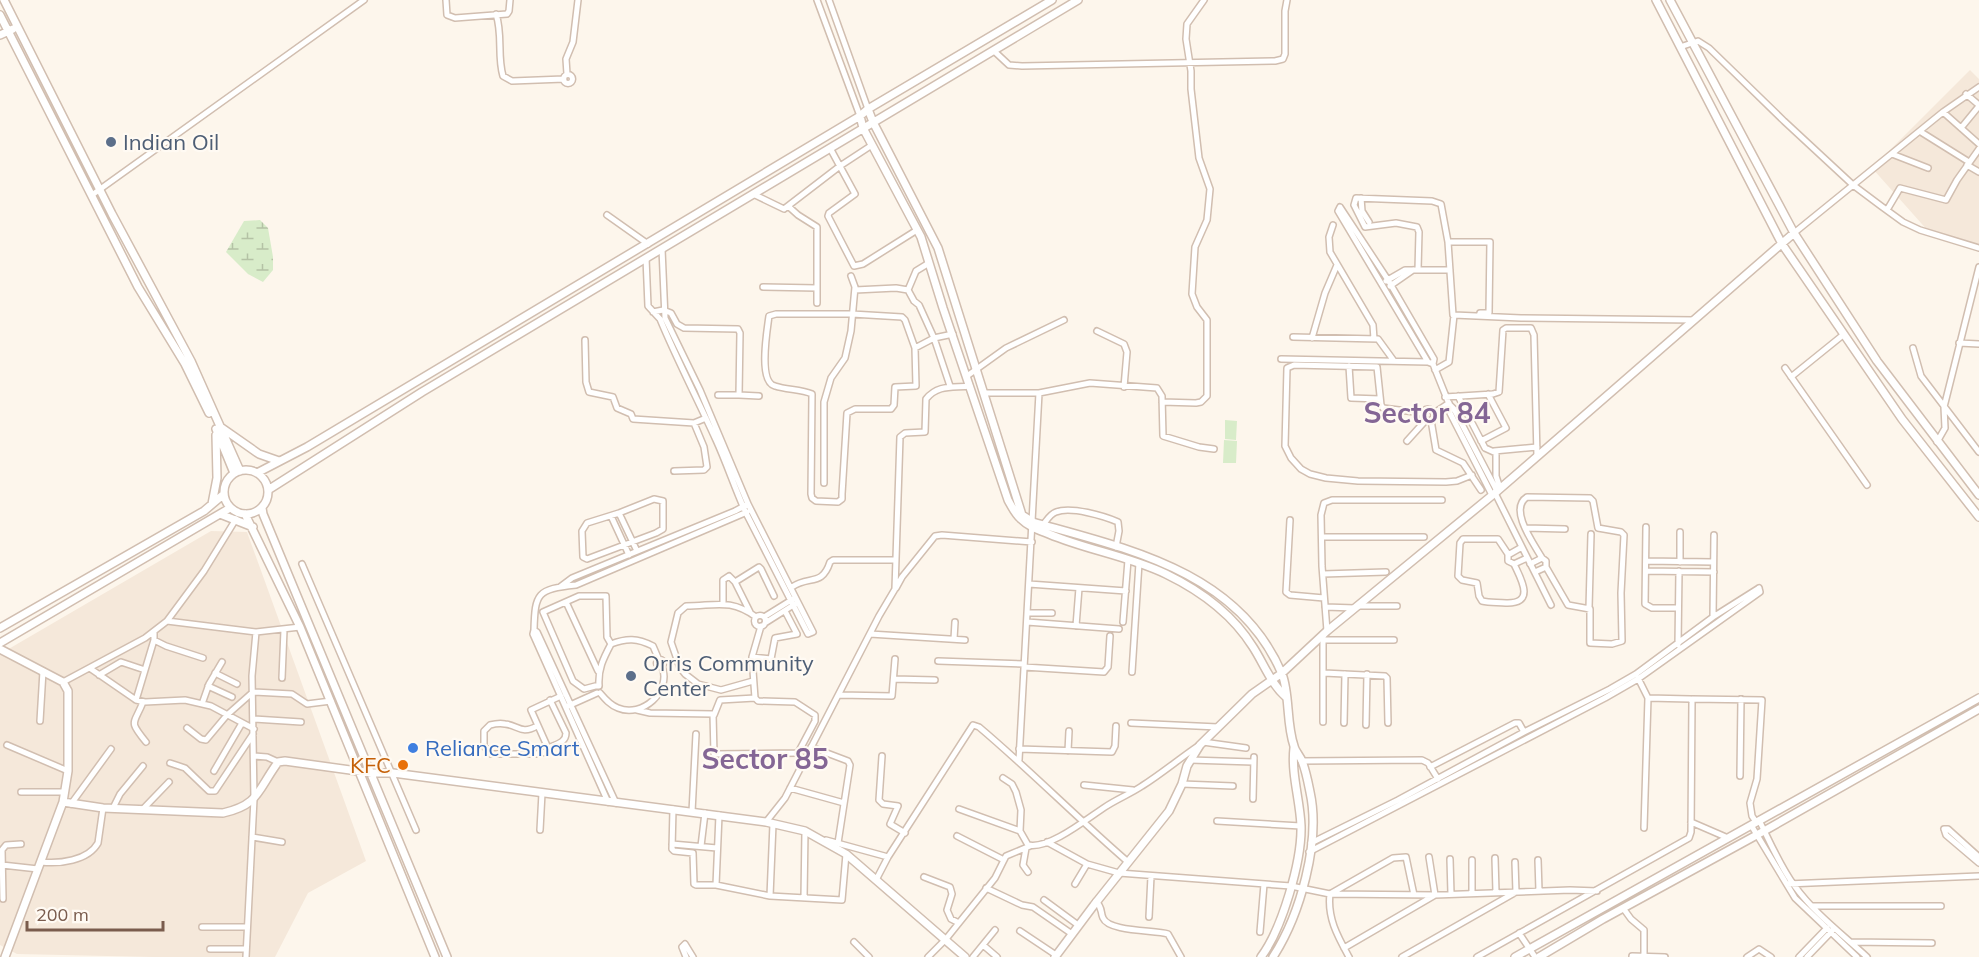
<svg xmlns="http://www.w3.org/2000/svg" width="1979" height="957" viewBox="0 0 1979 957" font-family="Mulish,sans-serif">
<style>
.residential{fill:#f5e8da}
.wetland{fill:url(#wetland-marsh)}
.garden{fill:#d8ecc9}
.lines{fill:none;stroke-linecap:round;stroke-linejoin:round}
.minor-casing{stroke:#d1beb0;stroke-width:8}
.tertiary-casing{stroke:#d1beb0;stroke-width:10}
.minor{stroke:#fff;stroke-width:5}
.tertiary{stroke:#fff;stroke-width:7}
.service-dot{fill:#5c6f8a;stroke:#fffaf3;stroke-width:2}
.shop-dot{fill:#3f7fe0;stroke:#fffaf3;stroke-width:2}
.food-dot{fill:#e8710a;stroke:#fffaf3;stroke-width:2}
.labels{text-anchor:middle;stroke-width:4.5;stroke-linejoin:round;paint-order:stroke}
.service-label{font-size:22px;fill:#4e5e75;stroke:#fffaf3;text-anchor:start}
.shop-label{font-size:22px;fill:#366cbe;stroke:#fffaf3;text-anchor:start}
.food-label{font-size:22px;fill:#c56008;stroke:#fffaf3;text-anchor:end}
.district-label{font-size:28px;font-weight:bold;fill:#846695;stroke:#fffaf3}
</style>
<defs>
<pattern id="wetland-marsh" width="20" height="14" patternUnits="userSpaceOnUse" patternTransform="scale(1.5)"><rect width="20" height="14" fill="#d8ecc9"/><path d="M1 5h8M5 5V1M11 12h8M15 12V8" fill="none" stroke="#b4c2a5"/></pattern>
</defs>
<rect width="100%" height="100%" fill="#fdf6ec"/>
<path class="residential" d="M1970 70 1979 79V244L1929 232 1872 168Z
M211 531 247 532 366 861 308 893 275 957H153L17 954 0 945V654Z"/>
<path class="wetland" d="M260 220 268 228 273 257V270L263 282 248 274 226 252 244 221Z"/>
<path class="garden" d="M1225 420 1237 421 1236 440 1225 439Z
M1224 440 1237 441 1236 463H1223Z"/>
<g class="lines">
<g class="minor-casing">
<path id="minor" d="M446 0 447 15 455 18 507 14 509 11 510 0
M817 0 860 116
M829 0 868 109
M496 14C503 35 497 56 503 76L512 81 564 79
M1680 47 1698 41 1709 48 1784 121 1853 185 1881 206 1903 222 1920 230 1979 248
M994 51 1009 65 1022 66 1275 61 1283 59 1285 54V11L1287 0
M567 74 566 59 573 42 578 0
M563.5 79a4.5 4.5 0 1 1 9 0a4.5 4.5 0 1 1-9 0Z
M1966 94 1979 105
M1943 112 1979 144
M1961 128 1979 106
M1921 132 1969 162
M830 148 855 194 829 213 828 216 854 266 863 264 917 230
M1892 154 1928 168
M1967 165 1979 172
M753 194 784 209 840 166 872 145
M92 195 364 0
M1361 198 1362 211 1369 222
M788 206 798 215 817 227V303
M1887 210 1900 188 1946 200 1957 180 1979 149
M607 215 648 244
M1333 225 1329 237 1330 252 1373 325 1374 339
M1794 233 1943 112 1979 87
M1448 242H1490L1489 313H1480
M662 249 665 318 700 390 748 504
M1418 270 1419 232 1417 227 1396 223 1365 227 1354 205 1356 198 1432 201 1441 204 1448 242 1453 315
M1386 281 1405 270H1450
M1390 286 1413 270
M763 287 817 288
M855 290 896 288 908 290 914 301 919 305 934 338 950 386
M908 290 916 271 929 263
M653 312 663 310 671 313 677 324 684 328 738 329 740 333 739 395 759 396
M776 314H852L902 317 905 320 915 348 916 386 895 387 894 405 891 409H855L847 413 842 494V499L838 502 816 501 812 498 811 494 812 394C801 389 787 390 775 386 758 382 767 331 769 316Z
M1097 331 1124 344 1127 352 1124 387
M1293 337 1378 339 1394 361
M1312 338 1325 293 1337 265
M585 340 586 382 589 392 613 397 617 408 631 414 633 419 694 423 706 418
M1959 343 1979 344
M915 348 934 338 953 334
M1913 348 1921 376 1979 452
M1281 359 1428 362
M1433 364 1428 362 1338 211 1340 207 1388 280 1434 359 1433 364 1449 404
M1349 366 1351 398 1380 399
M1785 368 1867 485
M1435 370 1449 362 1454 315 1521 318 1694 320
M967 376 1006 348 1064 320
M1791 377 1843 335
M985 393H1039
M718 395H739
M1458 396 1485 448 1496 453V476L1500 488
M1445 397 1493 394 1499 392 1503 330 1506 328H1531L1534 335 1537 456
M1162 402 1196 403 1201 402 1207 396V320L1197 307 1192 294 1195 247 1207 220 1210 189 1199 158 1191 89V71L1186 39 1187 24 1204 0
M1422 415a6 6 0 1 1 12 0a6 6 0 1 1-12 0Z
M1423 413 1383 408 1381 405 1377 367 1294 365 1287 368 1285 446 1291 458 1301 469 1310 474 1326 478 1358 481 1446 482 1457 481 1472 475
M1434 413 1449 403
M1431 420 1436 450 1463 463 1481 490
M1407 441 1426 420
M1481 441 1506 428 1488 394
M1937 442 1945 428 1944 407 1979 267
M1494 451 1537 447
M674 471 704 470 707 467 704 447 694 423
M824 483V402L831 378 845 358 851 331 855 287 851 276
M1495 493 1551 605
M1492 495 1450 413 1449 404 1454 409 1497 491
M654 499 663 501V529L656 533 587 559 583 557 582 531 587 523 619 513Z
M619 513 637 551
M611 516 629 555
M1290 520 1286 592 1290 595 1324 598
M1043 525C1047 520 1050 514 1056 512 1071 506 1104 516 1118 522L1119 531 1116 547
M1646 527 1645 604 1652 608H1678
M1526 528 1565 529
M1680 532V562
M1322 537H1424
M1522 547 1508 555V561L1514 564 1527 558
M1508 554 1498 539H1463L1460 543 1458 576 1462 580 1477 583 1479 596 1482 601C1490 603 1498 602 1506 603 1536 604 1521 579 1514 564
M1542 558C1534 544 1508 509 1527 497L1590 498 1593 501 1598 528 1621 532 1624 535 1621 593 1622 641 1612 644 1590 643V609L1568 605 1546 567
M1646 561 1713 562
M302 564 416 830
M1530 564 1542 558 1546 561V567L1535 572
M1646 571 1714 572
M1323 574 1386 572
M735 582 759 567 761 569 774 596
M1029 584 1126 591
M560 587 572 578 735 511 748 504 813 632 808 634 746 513C735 489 727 464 716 440 698 400 677 360 660 319L648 306 646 258
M792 587C809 575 822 587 830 562L833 560H893
M896 588 902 577 935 536 942 535 1032 542
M566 602 598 671
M723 602V580L729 576 735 582 750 612
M1358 606H1397
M1325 607 1355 608
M1589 608 1591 534
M1027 613H1052
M754.5 621a5.5 5.5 0 1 1 11 0a5.5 5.5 0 1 1-11 0Z
M764 617 793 599
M1713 617 1714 535
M167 621 204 571 236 519
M1027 622 1119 629
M1123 622 1128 560
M765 623 795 604
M1076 626 1079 588
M534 630C535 593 537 589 576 585L747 512
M1327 631 1322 566 1321 515 1324 503 1332 500H1442
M870 634 965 640
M954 639 955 622
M154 640 166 646 203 658
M1323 640H1394
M1678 645 1679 571
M752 657 771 659 775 638 797 634 785 611
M656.5 663a3.5 3.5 0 1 1 7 0a3.5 3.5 0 1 1-7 0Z
M938 661 1024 664
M1024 667 1104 672 1108 667 1110 636
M91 669 136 700 145 702 185 700 211 706 254 729
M1132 672 1139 563
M215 673 237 684
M1324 673 1385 676 1387 678 1388 723
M99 675 121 662 145 670
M282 678 284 630
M1638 678 1648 698
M894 679 935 680
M753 681 721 690 698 684 685 674 680 668 671 642 678 613 686 606C715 606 730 598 756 617
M63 682 145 638 167 621 256 632 300 627
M599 685 584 689 573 681 543 612 579 596H606L607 637 611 644C627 638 637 638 653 646L659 660
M208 686 232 697
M599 686C598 669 603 659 611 644
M600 693C605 699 610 705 618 708 642 718 672 692 662 666
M839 695 892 696 895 659
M1692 699 1762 700 1757 779 1750 803 1752 816 1756 822
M136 700 154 640V633
M143 702C134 725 128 720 146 742
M202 704 209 684 222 662
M568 706 597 693
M637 710 650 713 713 714 714 754 798 753 815 721V715L795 702 758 701 755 698 752 657 761 626
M714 715 720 700 755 698
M254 719 301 722
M40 721 43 671
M1323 722V634
M1131 723 1218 727
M1344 723 1345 674
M1366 725 1367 674
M537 726C521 735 518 725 505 724 500 723 494 724 490 725L484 731V746L491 754H536L546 752 548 748 531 710 561 696
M187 728 201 739 206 740 227 715 253 692 292 694 307 704 331 701
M1203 742 1246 748
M7 745 68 771
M811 747 848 761 850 765 838 843
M548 748C556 744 566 743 566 733L550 700
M1019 749 1112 752 1115 746 1116 726
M1068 751 1069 731
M254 756 267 757 278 762
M882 756 879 800 883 804 898 806 890 824 905 833
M1019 760 1039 393 1090 383 1157 388 1162 396 1163 436 1199 447 1214 449
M1190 760 1253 762
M1301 761 1422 760 1428 763 1438 779
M170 763 185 768 209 791H215L253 734
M1430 767 1515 723H1519L1524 732
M214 771 242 723
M1740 776 1741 699
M1003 778 1012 784 1016 792 1021 810 1020 831 1028 845C1049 850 1088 818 1105 807 1117 799 1130 794 1142 786 1161 774 1179 759 1198 746
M1182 784 1233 786
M1084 785 1133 790
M790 788 844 803
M21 792H64
M1253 799 1254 757
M608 802 533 634 534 630 537 632 616 803
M71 804 111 749
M113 808 120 794 143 766
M143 809 169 782
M673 809 672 849 674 851 693 853 694 884 696 885H716L770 896 842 900 846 854
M959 809 1020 831
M692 812 696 734
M1759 820C1770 842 1780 866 1794 885 1814 913 1842 934 1867 957
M1217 821 1301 826
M766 822 785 798 879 616 895 589 900 437 905 433 925 432 926 399C938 384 953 388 970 386
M1691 822 1728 838
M1751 825 1795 898 1857 957
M1944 829 1946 835 1979 863
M1944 829H1948L1979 857
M540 830 542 793
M957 836 1004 860
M252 837 282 842
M826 840 888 857
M1047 842 1087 864 1119 873 1291 886 1330 894 1435 895 1570 890 1597 891
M1311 843 1398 800 1524 732 1610 689 1636 674 1713 617 1759 588
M672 844 717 848
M701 846 705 813
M1026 848 1023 865 1028 872
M1309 852 1605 698 1638 679 1760 592 1759 588
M1495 858 1496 892
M1450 859 1451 894
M1472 860V893
M1538 860 1539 891
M41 862C59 864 88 861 98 843L103 808
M2 865 38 869
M924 877 950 887 952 894 947 910 951 919 959 923
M876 880 888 857 973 725 979 727C1030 770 1077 818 1128 862
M1075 884 1087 864
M1787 884 1979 876
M716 885 719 815
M986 888 1022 905 1033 907 1072 934
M770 896 773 824
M804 898 805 831
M3 899 2 850 6 845 21 844
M1044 900 1078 925
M1096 901C1103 909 1100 911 1103 918 1109 932 1155 930 1168 934L1181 957
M1813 906H1941
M1623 908 1631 919 1644 930V956
M1149 917 1151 876
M202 927H247
M1020 931 1056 955
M1260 932 1264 884
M1519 933 1535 957
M854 942 869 957
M1850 942 1932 943
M983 945 997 957
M1344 948 1435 895 1429 857
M210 949H246
M1632 956 1665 957
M246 957 254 799 252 676 256 632
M686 957 682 947 685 944 693 957
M928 957 946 939 995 878 1006 856 1030 846
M973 957 995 930
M1349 957C1338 937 1327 918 1330 894L1393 858 1406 857 1414 895
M1402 957 1516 892 1515 862
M1477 957 1689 838 1691 832 1692 701 1690 699 1648 698 1644 828
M1747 957 1759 949 1771 957
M1799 957 1827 928
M1807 957 1833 930"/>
</g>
<g class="tertiary-casing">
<path id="tertiary" d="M4 0 112 214 191 361 240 471
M1656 0 1782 244 1902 419 1979 517
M1670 0 1794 233 1877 361 1979 495
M0 15 138 287 185 364 209 413
M0 35 13 29
M868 109 873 122 938 248 1022 515 1033 522C1129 549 1239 572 1282 674 1290 694 1286 723 1294 746 1295 751 1300 756 1302 761 1306 771 1308 782 1310 792 1321 842 1300 915 1273 957
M860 116 863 128 921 237 943 308 1008 500C1012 507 1015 514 1021 519 1029 527 1039 530 1049 534 1087 550 1129 556 1166 574 1201 591 1233 615 1253 647 1264 664 1271 684 1286 697
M222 428 259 454 279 461
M216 429 234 473
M224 492a22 22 0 1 1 44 0a22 22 0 1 1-44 0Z
M257 473 307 447 860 116 868 109 1052 0
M268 490 422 392 1078 0
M212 504 217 478 216 435
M262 508 263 514 447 957
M220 514 253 527
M245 514 300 627 435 957
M0 628 204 511 224 494
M0 643 230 508
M0 649 63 682 68 691V771L63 802 5 957
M63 802 103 808 223 813C258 805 257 792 276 765L278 762 285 761 372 773H393L766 822 805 831 846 854 965 957
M1055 957 1094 905 1169 811 1182 784 1187 766 1200 745 1252 694 1282 673 1327 631 1495 493 1794 233
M1261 957C1282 929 1302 861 1301 826 1300 800 1291 774 1294 748
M1515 957 1979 698
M1539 957 1603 919 1764 831 1979 709"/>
</g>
<use href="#minor" class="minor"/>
<use href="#tertiary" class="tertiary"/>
</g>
<g class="service-dot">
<circle cx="111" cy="142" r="6"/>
<circle cx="631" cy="676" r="6"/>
</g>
<circle class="shop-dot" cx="413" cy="748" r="6"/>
<circle class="food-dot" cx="403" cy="765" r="6"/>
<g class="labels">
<g class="service-label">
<text x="123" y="150">Indian Oil</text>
<text x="643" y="671">Orris Community<tspan x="643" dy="25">Center</tspan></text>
</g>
<g class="shop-label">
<text x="425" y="756">Reliance Smart</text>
</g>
<g class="food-label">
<text x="391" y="773">KFC</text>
</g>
<g class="district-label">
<text x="1427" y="423">Sector 84</text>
<text x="765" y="769">Sector 85</text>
</g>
</g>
<path d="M27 921v9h136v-9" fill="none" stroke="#7a5c4d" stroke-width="3"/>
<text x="36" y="921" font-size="18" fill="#7a5c4d" stroke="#fffaf3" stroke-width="4.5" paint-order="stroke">200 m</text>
</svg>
